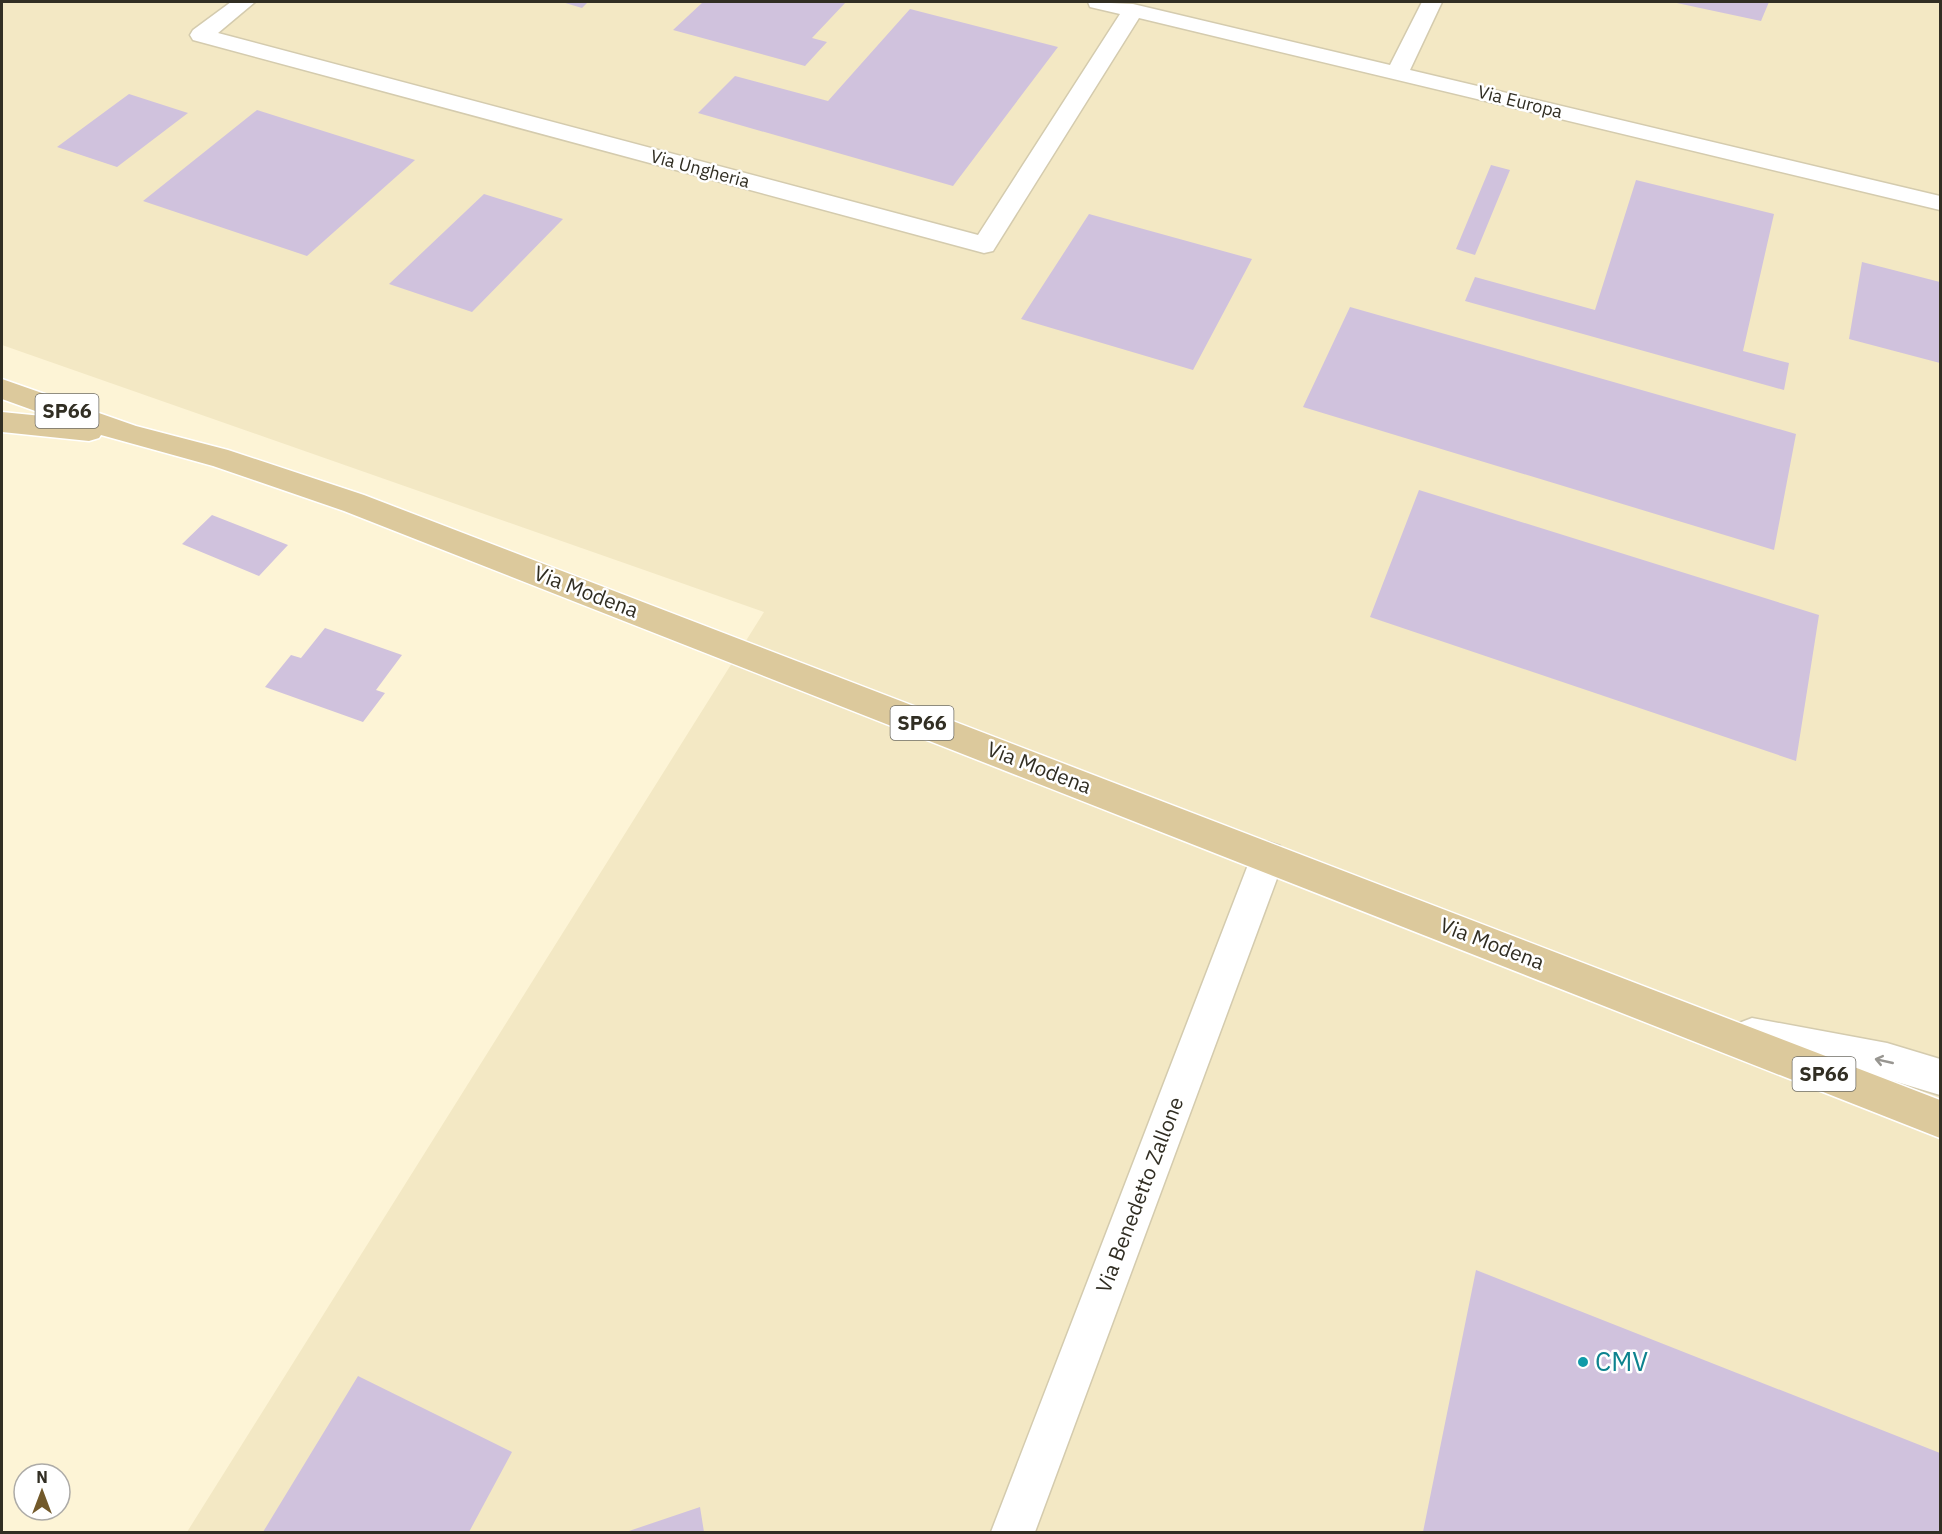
<svg xmlns="http://www.w3.org/2000/svg" width="1942" height="1534" viewBox="0 0 1942 1534" font-family="'IBM Plex Sans',sans-serif">
<style>
.built{fill:#f3e8c4}
.building{fill:#d0c2dd}
.lines{fill:none;stroke-linecap:round;stroke-linejoin:round}
.minor-casing{stroke:#d4cbae;stroke-width:3}
.primary-casing{stroke:#fff;stroke-width:3}
.minor{fill:#fff;fill-rule:evenodd}
.primary{fill:#dcc99c;fill-rule:evenodd}
.oneway{stroke:#989691}
.culture-dot{fill:#0f9aa8;stroke:#fff;stroke-width:2}
.labels{text-anchor:middle;stroke-width:5;stroke-linejoin:round;paint-order:stroke}
.far-street-label{font-size:18px;fill:#312e23;stroke:#fff}
.shield{fill:#fff;stroke:#6f6d65;stroke-width:1.5}
.shield-label{font-size:20px;font-weight:bold;fill:#312e23}
.street-label{font-size:21px;fill:#312e23;stroke:#fff}
.near-culture-label{font-size:26px;fill:#0d838f;stroke:#fff;text-anchor:start}
</style>
<rect width="100%" height="100%" fill="#fdf4d6"/>
<path class="built" d="M2 2H1940V1532H187L764 612 2 345Z"/>
<path class="building" d="M562 2H588L582 8Z
M703 2H846L812 38 827 42 805 66 673 30Z
M1672 2H1769L1761 21Z
M910 9 1058 47 953 186 698 113 735 76 828 101Z
M129 94 188 113 117 167 57 147Z
M257 110 415 160 307 256 143 201Z
M1491 165 1510 170 1475 255 1456 249Z
M1636 180 1774 214 1743 351 1789 363 1784 390 1465 301 1475 277 1595 310Z
M484 194 563 219 472 312 389 284Z
M1089 214 1252 259 1193 370 1021 319Z
M1862 262 1940 282V363L1849 339Z
M1350 307 1796 434 1774 550 1303 407Z
M1419 490 1819 615 1796 761 1370 617Z
M212 515 288 545 259 576 182 544Z
M325 628 402 655 376 690 385 693 363 722 265 687 291 655 301 658Z
M1476 1270 1940 1453V1532H1423Z
M358 1376 512 1452 469 1532H263Z
M700 1507 704 1532H626Z"/>
<g class="lines">
<g class="minor-casing">
<path id="minor" d="M231 2H255L218 33 978 235 1120 14 1090 7 1088 2 1133 4 1390 65 1422 2H1442L1410 70 1940 196V210L1139 18 993 251 984 253 193 40 190 35 193 30Z
M1268 842 1280 846 1285 857 1035 1532H991L1251 857 1256 846Z
M1752 1018 1887 1043 1940 1059V1095L1887 1079 1752 1054 1739 1049 1733 1036 1739 1023Z"/>
</g>
<g class="primary-casing">
<path id="primary" d="M2 379 136 426 228 450 364 495 1940 1100V1138L344 511 213 466 101 435 99 438 89 441 2 432V412L52 417 2 399Z"/>
</g>
<use href="#minor" class="minor"/>
<use href="#primary" class="primary"/>
</g>
<defs><path id="oneway-shaft" d="M-6 0H5M1.5-3L5.5 0L1.5 3" fill="none" stroke-width="1.6" stroke-linecap="round" stroke-linejoin="round" transform="scale(1.5)"/></defs>
<use class="oneway" href="#oneway-shaft" transform="translate(1884 1061) rotate(-167)"/>
<circle class="culture-dot" cx="1583" cy="1362" r="6"/>
<g class="labels">
<g class="far-street-label">
<text transform="translate(1520 102) rotate(14)" y="6">Via Europa</text>
<text transform="translate(700 169) rotate(15)" y="6">Via Ungheria</text>
</g>
<g class="shield">
<rect x="35.5" y="394" width="63" height="34" rx="4.5"/>
<rect x="890.5" y="706" width="63" height="34" rx="4.5"/>
<rect x="1792.5" y="1057" width="63" height="34" rx="4.5"/>
</g>
<g class="shield-label">
<text x="67" y="418">SP66</text>
<text x="922" y="730">SP66</text>
<text x="1824" y="1081">SP66</text>
</g>
<g class="street-label">
<text transform="translate(586 592) rotate(21)" y="7">Via Modena</text>
<text transform="translate(1039 768) rotate(21)" y="7">Via Modena</text>
<text transform="translate(1492 944) rotate(21)" y="7">Via Modena</text>
<text transform="translate(1140 1195) rotate(-69)" y="7">Via Benedetto Zallone</text>
</g>
<g class="near-culture-label">
<text x="1595" y="1371">CMV</text>
</g>
</g>
<rect width="1942" height="1534" fill="none" stroke="#312e23" stroke-width="6"/>
<g transform="translate(42 1492)"><circle r="28" fill="#ffffff" stroke="#adaba7" stroke-width="1.5"/>
<path d="M0-4.5L10 22L0 15L-10 22Z" fill="#72592a"/>
<text y="-9" font-size="16" font-weight="bold" text-anchor="middle" fill="#312e23">N</text>
</g>
</svg>
